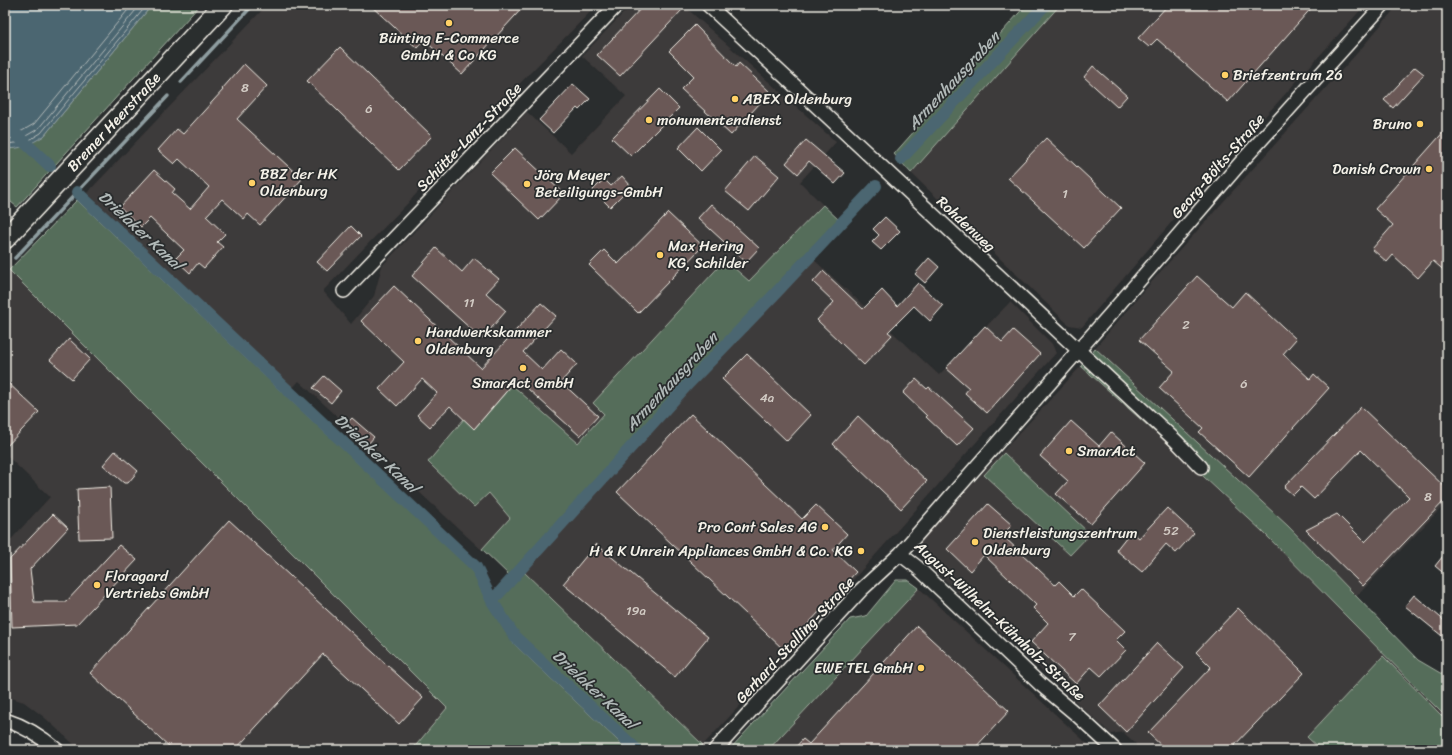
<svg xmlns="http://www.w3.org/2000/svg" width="1452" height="755" viewBox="0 0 1452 755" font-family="Sriracha,sans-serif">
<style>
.built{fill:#3e3a3a;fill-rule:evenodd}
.green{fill:#546d5a;stroke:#a4afa1}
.water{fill:#4c6671;stroke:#8f9ea1}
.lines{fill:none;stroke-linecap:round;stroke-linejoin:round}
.shore{stroke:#b1b9b8;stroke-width:1}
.stream{stroke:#8f9ea1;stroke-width:3.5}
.canal{stroke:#4c6671;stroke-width:12}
.building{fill:#6b5857;stroke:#f4f1e8}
.minor-casing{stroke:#f4f1e8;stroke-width:16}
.secondary-casing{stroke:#f4f1e8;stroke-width:22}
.minor{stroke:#2a2d2e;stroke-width:13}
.secondary{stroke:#2a2d2e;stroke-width:19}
.poi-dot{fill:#ffd166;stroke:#2a2d2e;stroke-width:1.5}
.labels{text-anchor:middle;stroke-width:3.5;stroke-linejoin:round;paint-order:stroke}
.number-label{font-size:13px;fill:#d2cbc4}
.poi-label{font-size:15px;fill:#f4f1e8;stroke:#2a2d2e;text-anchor:start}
.street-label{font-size:15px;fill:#f4f1e8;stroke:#2a2d2e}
.water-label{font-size:16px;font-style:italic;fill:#b1b9b8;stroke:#2a2d2e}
</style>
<rect width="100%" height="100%" fill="#2a2d2e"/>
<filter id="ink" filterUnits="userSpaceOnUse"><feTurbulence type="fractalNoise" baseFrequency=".025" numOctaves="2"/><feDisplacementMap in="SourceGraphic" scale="8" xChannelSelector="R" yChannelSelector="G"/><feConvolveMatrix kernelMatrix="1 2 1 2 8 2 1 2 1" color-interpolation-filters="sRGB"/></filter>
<g filter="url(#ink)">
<path class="built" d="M267 5H597L477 127 407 204 365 247 323 291 351 324 374 296 382 266 527 112 571 153 626 96 582 56 631 5H683L836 142 800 182 823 205 749 281 725 260 593 403 604 414 511 577 299 381 292 389 87 193Z
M1060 5H1365L1198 191 1082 327 1069 325 911 173Z
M1398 5H1447V502L1356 597 1288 526 1095 348 1161 271 1359 51Z
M812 258 939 375 1010 302 1052 344 1056 353 759 685 703 745 523 571 693 385Z
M9 270 448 708 412 750H80L44 717 24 702 5 696V546L50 497 5 454V274Z
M1081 366 1175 450 1262 531 1442 713 1447 715V718L1442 716 1307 737 1321 750H1136V744L1123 732 1111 734 923 560 919 545 923 538ZM1004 453 1090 534 1070 555 984 475Z
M919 588 1094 750H768Z"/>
<path class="green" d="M152 5H200L17 207 5 197V148L9 149 44 136Z
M1026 5H1060L911 173 894 154Z
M77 200 472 570 513 643 628 750H412L447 708 9 270Z
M823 205 839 220 687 381 511 577 482 549 510 518 489 493 474 507 428 462 464 419 475 428 512 385 578 443 604 414 593 403 725 260 749 281Z
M1095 348 1288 526 1418 660 1447 677V715L1442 713 1262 531 1175 450 1081 366Z
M1004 453 1090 534 1070 555 984 475Z
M523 571 703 745 698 750H642L517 634 497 600Z
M896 580H908L919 588 768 750H729L850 619 866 616Z
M1383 656 1442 716 1447 718V741L1438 750H1321L1307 737Z"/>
<path class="water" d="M5 5H152L44 136C32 143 19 151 5 148Z"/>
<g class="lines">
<path class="shore" d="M5 133 22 131 34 124 132 5
M5 139 24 137 38 129 140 5
M5 144 26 142 41 133 147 5"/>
<path class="stream" d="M181 82 253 5
M15 258 168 96"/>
<path class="canal" d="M5 124 50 166
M901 159 1045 5
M77 192 476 567 492 601 515 637 637 750
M492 601 689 383 773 296 876 186"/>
</g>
<path class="building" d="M370 5H525L462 74 424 40 417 48Z
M644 5H676L682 10 620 76 597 55Z
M1168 5H1314L1228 102 1157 39 1149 47 1138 38Z
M695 25 736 67 739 63 770 92 731 135 681 89 694 76 669 51Z
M340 47 432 136 399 170 307 81Z
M244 64 267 86 237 119 302 179 260 225 248 214 244 219 222 199 206 216 225 234 217 242 223 247 204 268 198 263 190 273 175 259 184 250 150 218 141 227 120 207 154 170 175 189 172 193 190 209 209 187 179 159 174 164 158 150 177 129 183 134 223 90 222 89Z
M1093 66 1127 96 1117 107 1084 77Z
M1415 67 1424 74 1393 108 1384 100Z
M573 84 590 99 579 110 577 108 553 133 539 120Z
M660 89 679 108 631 156 612 138Z
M698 127 721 150 701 171 678 148Z
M1447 128V273L1433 261 1418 278 1393 255 1387 262 1372 249 1393 225 1375 209Z
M1046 138 1121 208 1084 248 1008 178Z
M806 140 845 173 835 184 809 161 798 174 786 163Z
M515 148 564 194 539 220 490 173Z
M755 156 779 176 749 211 725 191Z
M622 176 631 186 610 207 593 190 604 179 611 186Z
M711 204 759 248 746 262 698 218Z
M668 213 703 246 638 313 589 265 604 250 618 264Z
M885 217 900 231 881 250 872 242 879 235 873 229Z
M351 226 361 236 327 271 317 262Z
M436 248 462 272 474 258 499 279 486 293 506 311 482 339 412 276Z
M929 258 939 267 925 283 915 274Z
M823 271 863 309 882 290 897 306 918 283 943 306 930 321 914 306 888 332 892 335 864 365 817 320 834 302 813 282Z
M1197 276 1232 307 1245 292 1296 339 1283 354 1310 379 1314 374 1329 388 1249 477 1199 432 1203 428 1159 388 1174 371 1139 340Z
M394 286 481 368 541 303 556 316 523 352 542 370 561 349 577 364 561 382 598 416 580 436 517 379 474 429 450 406 430 427 417 415 437 393 422 379 397 406 379 389 404 362 361 321Z
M985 326 1002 342 1013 330 1040 354 987 413 965 393 969 388 946 368Z
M69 339 90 359 72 379 50 360Z
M747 354 811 415 787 441 722 379Z
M324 376 341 391 331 403 313 388Z
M916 379 927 389 929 387 974 428 957 446 926 417 927 416 903 393Z
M5 380 39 412 5 448Z
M1361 407 1447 489V498L1363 586 1306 530 1337 514 1365 542 1409 497 1361 450 1314 499 1301 487 1293 495 1284 487Z
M691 414 802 519 816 505 847 534 833 550 856 572 784 650 617 492Z
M858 416 927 481 901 509 833 444Z
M352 418 374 437 368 444 346 424Z
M1071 421 1099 446 1111 432 1145 463 1091 524 1056 494 1068 481 1040 456Z
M115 451 138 471 128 483H124L103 465Z
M110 487 112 538 79 539 77 489Z
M988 504 1012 525 1002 535 1055 585 1059 581 1074 596 1081 589 1125 631 1116 640 1126 650 1101 676 1091 667 1076 684 1031 642 1048 623 1033 608 1036 605 984 555 970 571 947 549Z
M1167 508 1194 533 1176 553 1166 544 1142 572 1116 550 1131 531 1139 538Z
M53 514 68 528 30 569 34 602H66L119 545 137 560 77 624 12 627 10 559Z
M229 520 423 698 399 724 323 654 235 750H173L90 673Z
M596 544 708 637 675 677 563 584Z
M1447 551V576L1435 566Z
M1414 595 1447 623V640L1405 606Z
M1238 608 1304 673 1230 750H1166L1148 733 1211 667 1196 652Z
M917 626 1009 711 973 750H793L803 739 809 744Z
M1157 643 1184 668 1126 732 1099 706Z"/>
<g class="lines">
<g class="minor-casing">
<path id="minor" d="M708 5 1176 441 1201 467
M344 291 617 5
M900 554 917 567 1040 684 1077 715 1115 750
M5 720C24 726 42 737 57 750
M715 750 861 590 900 554 1113 311 1243 160 1383 5"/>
</g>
<g class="secondary-casing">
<g id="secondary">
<path id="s1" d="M5 239 223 5"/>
</g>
</g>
<use href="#minor" class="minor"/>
<use href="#secondary" class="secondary"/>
</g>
</g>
<g class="poi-dot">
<circle cx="449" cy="23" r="4"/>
<circle cx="1225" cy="75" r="4"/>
<circle cx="735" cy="99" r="4"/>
<circle cx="649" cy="120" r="4"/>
<circle cx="1420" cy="124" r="4"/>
<circle cx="1429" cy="169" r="4"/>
<circle cx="252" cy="183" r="4"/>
<circle cx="527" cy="184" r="4"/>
<circle cx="660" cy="255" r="4"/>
<circle cx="418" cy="341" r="4"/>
<circle cx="523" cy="368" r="4"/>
<circle cx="1069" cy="451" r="4"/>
<circle cx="825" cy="527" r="4"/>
<circle cx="975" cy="542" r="4"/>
<circle cx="861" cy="551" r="4"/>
<circle cx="97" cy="585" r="4"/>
<circle cx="921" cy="668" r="4"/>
</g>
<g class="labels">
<g class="number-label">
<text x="245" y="92">8</text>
<text x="369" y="113">6</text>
<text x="1065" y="198">1</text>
<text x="469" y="307">11</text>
<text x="1186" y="329">2</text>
<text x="1244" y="388">6</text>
<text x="767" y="402">4a</text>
<text x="1428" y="501">8</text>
<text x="1171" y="535">52</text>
<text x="636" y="615">19a</text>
<text x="1072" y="641">7</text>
</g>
<g class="poi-label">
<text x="449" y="43" text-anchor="middle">Bünting E-Commerce<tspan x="449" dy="17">GmbH &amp; Co KG</tspan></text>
<text x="1233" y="80">Briefzentrum 26</text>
<text x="743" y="104">ABEX Oldenburg</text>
<text x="657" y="125">monumentendienst</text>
<text x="1412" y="129" text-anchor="end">Bruno</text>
<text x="1421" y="174" text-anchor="end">Danish Crown</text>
<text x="260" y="179">BBZ der HK<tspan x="260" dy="17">Oldenburg</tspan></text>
<text x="535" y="180">Jörg Meyer<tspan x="535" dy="17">Beteiligungs-GmbH</tspan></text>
<text x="668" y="251">Max Hering<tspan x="668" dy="17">KG, Schilder</tspan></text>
<text x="426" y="337">Handwerkskammer<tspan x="426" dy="17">Oldenburg</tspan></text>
<text x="523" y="388" text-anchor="middle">SmarAct GmbH</text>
<text x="1077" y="456">SmarAct</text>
<text x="817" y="532" text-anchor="end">Pro Cont Sales AG</text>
<text x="983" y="538">Dienstleistungszentrum<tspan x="983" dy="17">Oldenburg</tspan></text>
<text x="853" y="556" text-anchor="end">H &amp; K Unrein Appliances GmbH &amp; Co. KG</text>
<text x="105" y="581">Floragard<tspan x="105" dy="17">Vertriebs GmbH</tspan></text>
<text x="913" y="673" text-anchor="end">EWE TEL GmbH</text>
</g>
<g class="street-label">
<text dy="5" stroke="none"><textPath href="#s1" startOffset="160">Bremer Heerstraße</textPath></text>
<text transform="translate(469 137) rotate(-46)" y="5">Schütte-Lanz-Straße</text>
<text transform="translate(1218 166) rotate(-49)" y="5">Georg-Bölts-Straße</text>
<text transform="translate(966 224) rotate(43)" y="5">Rohdenweg</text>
<text transform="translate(1000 621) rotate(43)" y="5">August-Wilhelm-Kühnholz-Straße</text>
<text transform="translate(795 640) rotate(-47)" y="5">Gerhard-Stalling-Straße</text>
</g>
<g class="water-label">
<text transform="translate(953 80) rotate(-47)" y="6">Armenhausgraben</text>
<text transform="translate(141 230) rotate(43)" y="6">Drielaker Kanal</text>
<text transform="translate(671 381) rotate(-47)" y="6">Armenhausgraben</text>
<text transform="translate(377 453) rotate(43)" y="6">Drielaker Kanal</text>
<text transform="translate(595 689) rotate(43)" y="6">Drielaker Kanal</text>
</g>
</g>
<rect width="1452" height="755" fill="none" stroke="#2a2d2e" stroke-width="20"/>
<rect x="10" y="10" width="1432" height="735" fill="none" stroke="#f4f1e8" stroke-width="1.5" filter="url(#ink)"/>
</svg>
